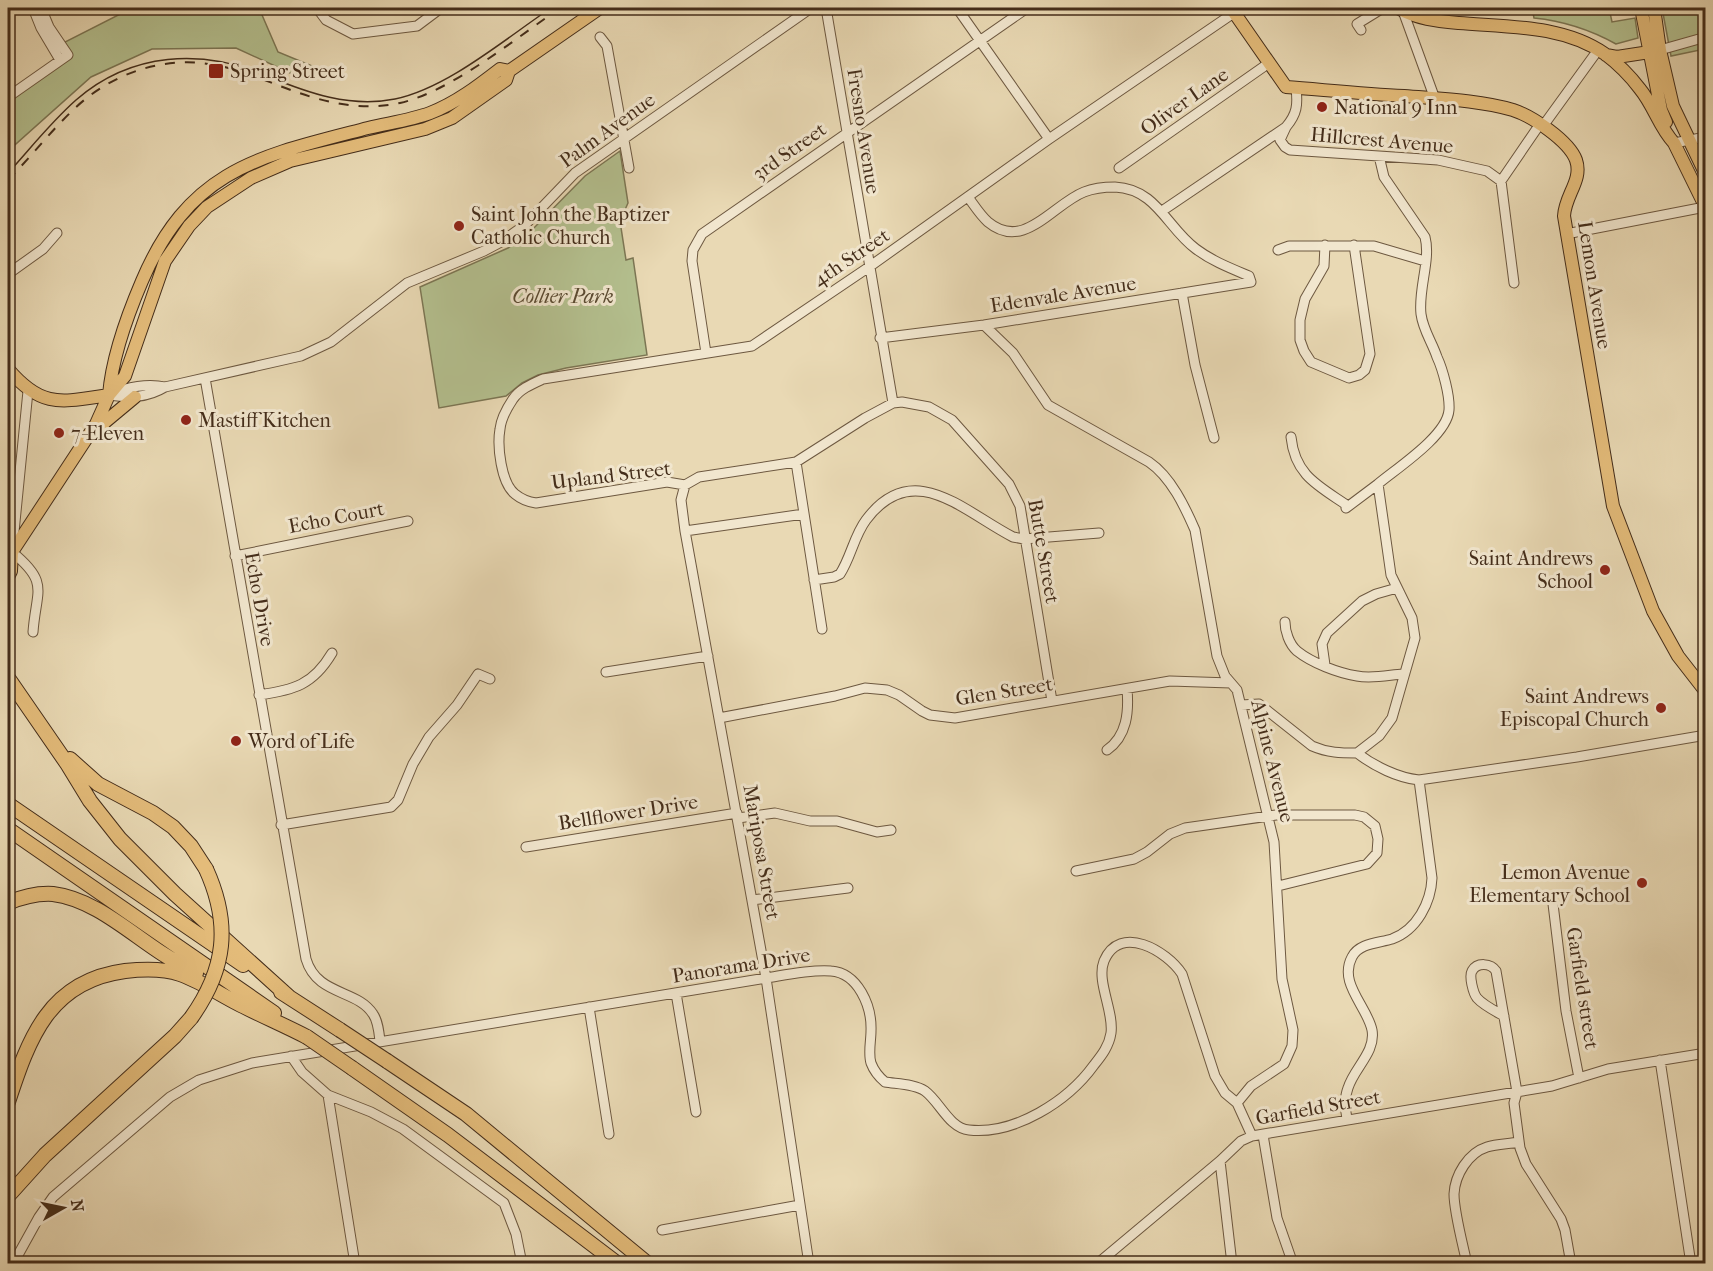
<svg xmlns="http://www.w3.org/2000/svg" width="1713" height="1271" viewBox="0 0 1713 1271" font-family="'IM FELL French Canon',serif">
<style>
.green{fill:#b4c08f;stroke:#7c7654;stroke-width:1.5}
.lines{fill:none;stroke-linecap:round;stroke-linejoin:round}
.minor-casing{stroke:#6d5840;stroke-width:11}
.major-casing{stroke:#442d1a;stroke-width:14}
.highway-casing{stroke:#442d1a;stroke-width:16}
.minor{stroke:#f1e6ce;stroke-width:9}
.major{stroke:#e4bc7a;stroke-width:12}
.highway{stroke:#e4bc7a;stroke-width:14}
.tram{stroke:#442d1a;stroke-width:1.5}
.rail{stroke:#442d1a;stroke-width:2;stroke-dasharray:10 10;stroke-linecap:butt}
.highway-bridge-casing{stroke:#442d1a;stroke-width:16;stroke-linecap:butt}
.highway-bridge{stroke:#e4bc7a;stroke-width:14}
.poi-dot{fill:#8f2418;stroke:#f1e6ce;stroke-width:2}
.labels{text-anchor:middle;stroke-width:6;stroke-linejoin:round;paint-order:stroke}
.poi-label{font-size:20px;fill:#442d1a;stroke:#f1e6ce;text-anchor:start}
.street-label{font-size:20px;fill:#442d1a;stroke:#f1e6ce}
.park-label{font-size:20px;font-style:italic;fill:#5a4a31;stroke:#f1e6ce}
</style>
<rect width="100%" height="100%" fill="#e9d9b4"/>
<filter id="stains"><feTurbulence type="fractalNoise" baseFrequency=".00333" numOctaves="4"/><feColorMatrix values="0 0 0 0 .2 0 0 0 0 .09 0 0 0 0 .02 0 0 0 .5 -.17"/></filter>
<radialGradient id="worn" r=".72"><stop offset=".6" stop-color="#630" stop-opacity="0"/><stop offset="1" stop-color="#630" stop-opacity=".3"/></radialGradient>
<path class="green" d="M132 8H182L224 11 226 8H259L278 52 312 66 299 77 236 48 152 49 91 77 8 151V95L68 55 63 43Z
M1532 8H1609L1612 22 1635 18 1638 38 1616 44C1589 29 1564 21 1534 18Z
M1662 8H1705V49L1671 56Z
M620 151 628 203 620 221 626 260 633 258 647 355 566 368 538 375 522 383 506 396 439 408 420 287 508 248 530 232 585 176Z"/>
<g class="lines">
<g class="minor-casing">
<path id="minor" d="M33 8 41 28 60 60
M317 8 326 20 353 34 417 26 441 8
M826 8 893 403
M957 8 1049 139
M1403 11 1435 99
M1361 30 1357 24 1383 8
M600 37 607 46 629 168
M1660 50 1706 37
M8 97 68 55 49 27 41 8
M1543 126 1598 50
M1286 127 1280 140 1285 147 1290 150 1438 160 1487 171 1501 181 1514 283
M1674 143 1706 137
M1119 168 1269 63
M1501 181 1540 124
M1162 211 1286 127C1297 114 1298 105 1296 88
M1566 234 1705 207
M1325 245 1324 266 1305 299 1300 320V340L1304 351 1311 362 1349 378 1359 375 1365 370 1370 354 1354 245
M1278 250 1289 246H1374L1425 261
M8 274 43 249 57 233
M1182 293 1195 365 1214 438
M984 325 1013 353 1048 405 1149 462C1171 477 1185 507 1195 530L1217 656 1225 676 1237 690 1274 842 1282 979 1293 1030 1292 1046 1284 1064 1251 1086 1237 1103
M880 338 984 325 1251 282 1249 276C1230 268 1212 261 1196 249 1167 228 1157 189 1115 187 1104 187 1094 188 1084 192 1053 204 1024 252 988 222 980 215 974 205 968 197
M706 353 692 261 693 250 702 234 1027 8
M205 378 306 959C317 996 357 989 373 1014 378 1021 379 1032 380 1041
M28 391 12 552C50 583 36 590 33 632
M112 394C127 387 148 383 165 387
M109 395C129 398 147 398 165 387L301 356 331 342 407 283 484 251 501 242 525 225 575 173 811 8
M1291 437C1295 476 1319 486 1348 506
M796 462 822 629
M685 485 681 500 685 531 766 978 809 1264
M1346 508 1378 484
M685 531 804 514
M235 556 408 521
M814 580 834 577 840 574C851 557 854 536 866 520 913 457 964 512 1013 537L1024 539 1099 533
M1285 622C1285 631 1289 644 1297 651 1312 663 1338 673 1357 676 1372 679 1389 675 1403 674
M1325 665 1322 644 1327 633 1362 601 1376 594 1397 588
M606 672 708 656
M259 695C294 690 313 685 332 653
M1052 701 1020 506 1009 484 952 420 929 407 902 402 893 403 865 418 796 462 699 477 685 485 667 482 536 503C529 502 521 499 515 494 501 483 497 446 500 429 501 419 507 408 513 399 520 389 532 384 543 379L752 346 869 267 1049 139 1241 8
M1241 705 1259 704 1312 746C1328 753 1341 753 1357 753 1374 766 1398 778 1419 780L1577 757 1706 735
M719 718 835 696 865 688 887 690 899 695 922 711 930 715 955 718 1170 681 1231 683
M1107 750C1127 736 1129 712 1127 689
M1357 753 1379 736 1392 718 1415 638 1412 618 1391 575 1378 484C1397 468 1447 436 1449 410 1450 396 1443 370 1437 357 1432 342 1423 330 1421 314 1418 289 1431 260 1425 237L1384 177 1379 156
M738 818 775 813 810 821H837L877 832 891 830
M281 825 391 807 398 800 413 764 429 737 457 705 478 674 490 679
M526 847 737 813
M1076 871 1134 859 1147 852 1170 834 1185 828 1276 815H1355L1364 817 1375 826 1378 839 1377 853 1367 864 1278 886
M752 900 848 888
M1553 904 1566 1011 1579 1078
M676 993 696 1112
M589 1007 609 1134
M1504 1016C1495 1011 1483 1005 1477 998 1473 993 1469 976 1472 971 1477 962 1491 963 1496 971L1517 1092 1514 1103 1520 1148 1526 1164 1561 1219 1565 1230 1571 1264
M291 1056 302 1072 328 1095 371 1112 403 1129 504 1203 516 1234 522 1264
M1660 1060 1691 1264
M328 1095 355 1264
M1347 1119C1345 1109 1344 1098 1348 1088 1354 1068 1376 1052 1372 1030 1367 1006 1338 983 1352 957 1359 943 1379 943 1392 939 1417 930 1431 902 1432 878L1419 780
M1263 1135 1277 1218 1293 1264
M1220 1161 1232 1264
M662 1230 800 1205
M13 1264 39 1217 53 1197 170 1097 199 1080 252 1063 766 978C785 975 812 969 831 971 858 973 872 1006 871 1031 871 1041 868 1053 871 1063 874 1071 879 1077 885 1082 897 1084 915 1084 925 1091 940 1102 949 1128 969 1130 1015 1135 1068 1101 1094 1065 1102 1055 1109 1046 1111 1033 1114 1011 1096 981 1104 961 1120 923 1167 951 1182 974L1215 1076 1225 1093 1237 1103 1252 1136
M1097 1264 1220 1161 1241 1141 1252 1136 1552 1086 1608 1069 1706 1053
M1467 1264C1463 1245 1454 1212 1454 1194 1455 1175 1468 1153 1487 1147 1497 1144 1509 1144 1519 1142"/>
</g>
<g class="major-casing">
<path id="major" d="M1231 8 1286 87C1325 90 1365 94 1404 96 1440 99 1478 100 1513 110 1532 116 1569 141 1576 160 1583 180 1565 195 1564 216L1613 506 1653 611 1678 656 1706 692
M1398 8C1416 19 1438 21 1459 23 1508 27 1563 25 1605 54 1617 63 1631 77 1640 89 1654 106 1659 127 1674 143L1706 208
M1641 8 1661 110 1666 122
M1654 8 1660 50 1673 106 1706 175
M1606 55 1617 57 1656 51
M8 369C42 409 61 402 109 395
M109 395C112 357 127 316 142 281 190 168 260 156 368 128 389 123 411 120 430 113 456 103 478 86 500 69L509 71
M96 433 105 422 135 397
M8 554 12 552 96 424 109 395 125 376 165 261 189 226 207 207 251 178 290 161 425 129 452 118 506 80 509 71 600 8
M8 577 11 571 12 552"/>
</g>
<g class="highway-casing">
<path id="highway" d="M8 678 68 765 90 801 120 839 175 894 289 997
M70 759 98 784 153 813 173 827 191 846 206 869
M8 804 243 965
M8 829 274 1013
M8 903C22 897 37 893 53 894 94 899 130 933 163 954 174 961 185 967 196 973
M281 992 340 1030
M387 1061 466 1114 648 1264
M352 1068 448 1135 618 1264
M8 1102C29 1038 49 981 125 971 143 969 162 968 180 974 200 981 218 993 237 1003 260 1015 284 1025 307 1037
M8 1196 45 1155 175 1036 191 1018"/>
</g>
<use href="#minor" class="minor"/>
<use href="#major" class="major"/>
<use href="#highway" class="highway"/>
<path class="tram" d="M8 173C30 149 51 122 76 100 131 52 202 48 267 76 308 93 350 108 395 99 448 88 506 38 551 8"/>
<path class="rail" d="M8 180C30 158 50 132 73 110 110 74 163 55 215 65 238 69 259 78 280 86 319 101 358 112 400 103 452 91 516 38 560 8"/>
<g class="highway-bridge-casing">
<path id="highway-bridge" d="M191 1018C226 969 231 924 206 869
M340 1030 387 1061
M307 1037 352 1068"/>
</g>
<use href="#highway-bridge" class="highway-bridge"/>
</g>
<g class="poi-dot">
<rect x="208" y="63" width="16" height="16" rx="3"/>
<circle cx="1322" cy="107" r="6"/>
<circle cx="459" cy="226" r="6"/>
<circle cx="186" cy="420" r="6"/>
<circle cx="59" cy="433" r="6"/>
<circle cx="1605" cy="570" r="6"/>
<circle cx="1661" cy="708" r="6"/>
<circle cx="236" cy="741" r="6"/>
<circle cx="1642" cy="883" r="6"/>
</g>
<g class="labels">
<g class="poi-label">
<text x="230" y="78">Spring Street</text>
<text x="1334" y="114">National 9 Inn</text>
<text x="471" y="221">Saint John the Baptizer<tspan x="471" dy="23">Catholic Church</tspan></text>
<text x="198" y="427">Mastiff Kitchen</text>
<text x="71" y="440">7-Eleven</text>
<text x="1593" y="565" text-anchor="end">Saint Andrews<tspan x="1593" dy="23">School</tspan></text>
<text x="1649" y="703" text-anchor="end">Saint Andrews<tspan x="1649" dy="23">Episcopal Church</tspan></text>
<text x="248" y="748">Word of Life</text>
<text x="1630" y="879" text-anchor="end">Lemon Avenue<tspan x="1630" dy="23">Elementary School</tspan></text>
</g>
<g class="street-label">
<text transform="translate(1184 101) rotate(-35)" y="7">Oliver Lane</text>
<text transform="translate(607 130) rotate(-36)" y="7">Palm Avenue</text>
<text transform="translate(864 131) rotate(81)" y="7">Fresno Avenue</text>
<text transform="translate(1382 140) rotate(5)" y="7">Hillcrest Avenue</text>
<text transform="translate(789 151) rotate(-35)" y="7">3rd Street</text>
<text transform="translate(851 257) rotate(-34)" y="7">4th Street</text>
<text transform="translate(1595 285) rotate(81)" y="7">Lemon Avenue</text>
<text transform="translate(1063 294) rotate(-9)" y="7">Edenvale Avenue</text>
<text transform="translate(611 475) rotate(-7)" y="7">Upland Street</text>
<text transform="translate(336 517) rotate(-11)" y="7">Echo Court</text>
<text transform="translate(1044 551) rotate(80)" y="7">Butte Street</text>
<text transform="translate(260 599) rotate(80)" y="7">Echo Drive</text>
<text transform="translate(1004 691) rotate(-9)" y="7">Glen Street</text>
<text transform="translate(1273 761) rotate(76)" y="7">Alpine Avenue</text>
<text transform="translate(628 812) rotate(-9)" y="7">Bellflower Drive</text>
<text transform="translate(762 852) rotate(80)" y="7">Mariposa Street</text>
<text transform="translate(741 965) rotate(-9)" y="7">Panorama Drive</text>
<text transform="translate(1583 988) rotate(81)" y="7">Garfield street</text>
<text transform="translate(1318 1107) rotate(-10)" y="7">Garfield Street</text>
</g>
<g class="park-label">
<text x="563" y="303">Collier Park</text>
</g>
</g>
<rect width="1713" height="1271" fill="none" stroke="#e9d9b4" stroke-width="30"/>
<rect x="9" y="9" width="1695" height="1253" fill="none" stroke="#442d1a" stroke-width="3"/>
<rect x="15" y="15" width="1683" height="1241" fill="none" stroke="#442d1a" stroke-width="1.5"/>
<g transform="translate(63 1208) rotate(81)" stroke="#f1e6ce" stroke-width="4.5" paint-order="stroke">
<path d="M0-4.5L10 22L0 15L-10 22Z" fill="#442d1a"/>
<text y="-9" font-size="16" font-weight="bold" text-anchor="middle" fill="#442d1a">N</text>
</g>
<rect width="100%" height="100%" filter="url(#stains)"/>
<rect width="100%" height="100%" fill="url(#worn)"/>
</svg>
